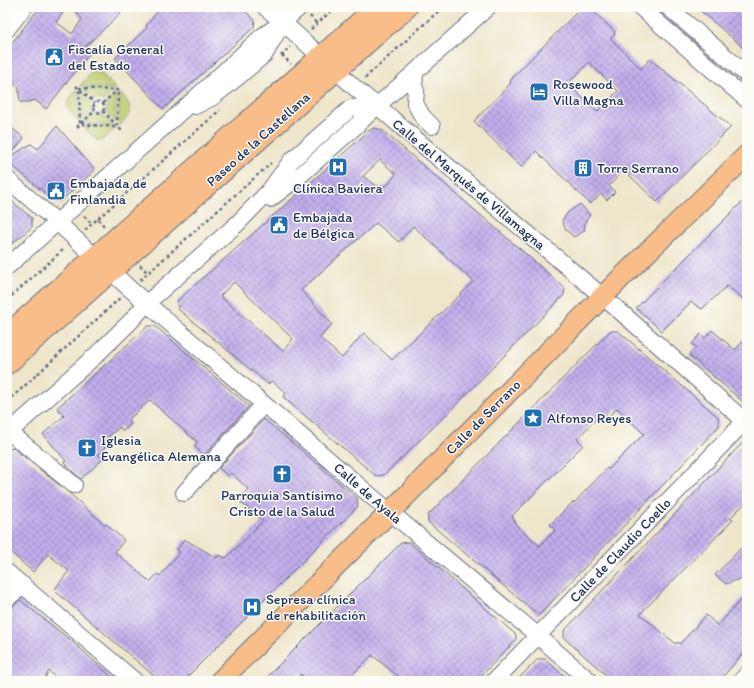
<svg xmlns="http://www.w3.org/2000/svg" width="754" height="688" viewBox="0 0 754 688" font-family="Itim,sans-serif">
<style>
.grass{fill:#bdcb6d;stroke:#6c7d66}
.building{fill:url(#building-cross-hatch);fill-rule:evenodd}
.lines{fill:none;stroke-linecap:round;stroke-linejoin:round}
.minor-tunnel{stroke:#c4c1b4;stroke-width:16;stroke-dasharray:16 8;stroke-linecap:butt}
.minor-casing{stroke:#656f84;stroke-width:18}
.major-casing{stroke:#656f84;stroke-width:22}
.highway-casing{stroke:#656f84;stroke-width:24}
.path{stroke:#656f84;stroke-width:2.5;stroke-dasharray:3 3;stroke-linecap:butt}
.minor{stroke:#fff;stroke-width:16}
.major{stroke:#f8bd88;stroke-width:20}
.highway{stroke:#f8bd88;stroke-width:22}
.labels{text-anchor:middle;stroke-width:3;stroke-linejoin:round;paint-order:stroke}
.poi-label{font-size:14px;fill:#1b2f5e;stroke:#fdfcf7;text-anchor:start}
.street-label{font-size:14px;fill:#1b2f5e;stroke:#fdfcf7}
</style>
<defs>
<pattern id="building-cross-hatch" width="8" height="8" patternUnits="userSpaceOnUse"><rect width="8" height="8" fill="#c1adeb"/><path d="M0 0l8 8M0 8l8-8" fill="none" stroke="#9c8dc2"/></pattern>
</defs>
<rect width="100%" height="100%" fill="#fdfcf7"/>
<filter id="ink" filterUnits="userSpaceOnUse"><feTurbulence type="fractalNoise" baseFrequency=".025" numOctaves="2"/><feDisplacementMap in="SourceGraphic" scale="8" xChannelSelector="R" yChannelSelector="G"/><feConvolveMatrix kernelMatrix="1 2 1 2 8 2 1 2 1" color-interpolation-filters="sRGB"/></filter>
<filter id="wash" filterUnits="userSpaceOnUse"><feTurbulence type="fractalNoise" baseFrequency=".012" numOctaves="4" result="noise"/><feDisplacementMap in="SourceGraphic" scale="16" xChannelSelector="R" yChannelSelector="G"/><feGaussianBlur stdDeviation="0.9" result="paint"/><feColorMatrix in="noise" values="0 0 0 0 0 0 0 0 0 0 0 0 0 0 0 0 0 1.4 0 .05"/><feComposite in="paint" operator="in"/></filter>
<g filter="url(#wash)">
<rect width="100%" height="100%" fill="#eee6ca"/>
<path class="grass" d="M94 71H98L101 73 116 89 80 86 91 73Z
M77 89 79 122C64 104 63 108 77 89Z
M83 89 114 91 104 101 99 99 94 100Z
M80 91 92 103 91 107 92 111 81 121Z
M119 92C133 106 134 112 119 126Z
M116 93V123L106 112 107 107 106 103Z
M94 113 99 115 103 114 114 126 83 123Z
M82 125 116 128 101 141 96 140Z"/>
<g id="blocks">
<path class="building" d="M40 7H67L56 22 72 34 82 19 72 7H127L86 46 92 50 46 109 35 100 28 102H20L19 94V88L7 78V49Z
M161 7H240L255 20 254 27 163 109 115 58 147 28 146 26Z
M582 7H589L615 32H614L615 34 611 39 641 69 650 59 731 127 657 202 624 170 609 186 615 192 607 200 601 194 590 204 536 151 521 167 474 121 511 83 510 82 515 75ZM589 62 618 91 597 112 568 84Z
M696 7H747V51L738 43Z
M7 124 24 138 8 158 31 144 38 149 57 126 95 170 62 200 58 201 53 200 7 161Z
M374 128 382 130 565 288 564 295 448 413 384 475 376 476 283 397 286 393 272 381 268 384 178 309 177 301 319 175 370 130ZM380 160 396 174 388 184 385 186 380 187 376 186 373 184 363 176ZM376 223 399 242 413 226 473 281 465 290 392 360 364 333 342 358 320 338 332 324 301 290ZM234 282 293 339 283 351 220 296Z
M7 197 32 218V227L7 248Z
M747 197V302L727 286 702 309 691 302 662 331 636 308Z
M580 204 590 215 585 222 584 231 574 237 566 230 562 221 568 212Z
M148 326H155L249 406 204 455 194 446 197 442 150 400 128 420 131 424 123 431 120 427 102 442 106 446 98 454 103 459 81 479 71 470 64 462 66 461 43 434 64 416 57 408Z
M712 330 735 350 747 337V396L742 401 689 355 696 347 692 344 701 334 705 338Z
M610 331H618L681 385 718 417 719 426 542 612 540 614H537L428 522V515ZM617 408 644 434 609 469 607 468 574 503 573 502 550 525 555 530 540 546 518 527 512 516 583 445 577 439 597 418 602 423Z
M264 419 357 498 358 506 183 681H160L54 590 69 571 48 554 33 572 7 549V452L12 447 68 492 105 525 106 524 124 540 115 552 150 582 157 574 160 576 180 552 177 550 184 539 217 558 219 555 226 558 263 521 238 500 248 489 231 473 228 476 219 468Z
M747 438V501L730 518 733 520 640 614 676 644 678 642 680 644 706 615 718 626 747 592V649L719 681H613L564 638V631Z
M409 542 515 634 516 637V640L476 681H404L372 655 346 681H307L301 674 294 681H263L401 543Z
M747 542V576L726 584 715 575Z
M20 600 74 643 116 681H59L49 671 43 681H11L7 677V608L13 606Z
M538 659H545L570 681H516Z"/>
</g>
</g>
<g filter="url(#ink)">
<use href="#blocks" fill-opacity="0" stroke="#656f84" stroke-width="1"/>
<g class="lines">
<path class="minor-tunnel" d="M652 7 662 15
M687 37 717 62"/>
<g class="minor-casing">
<path id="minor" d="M265 7C296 33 324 60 354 87 368 99 384 111 398 124L622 313 747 423
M640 7 747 100
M668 7 747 75
M7 29 24 7
M415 73 414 88 416 91 415 103 422 116 432 126
M195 106 213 97 238 77 265 54 281 25
M7 179 57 222 130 289 371 496 537 635 590 681
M270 199 296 179 357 125 377 106 488 7
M7 267 176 116 261 37 283 22 300 7
M9 432 74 485
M7 434 95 356 130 322 147 303 237 224 269 191 291 161 351 108 377 106
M184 493 264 404
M7 572 135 681
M7 599 23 585
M494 681 747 419
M741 681 747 674"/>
</g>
<g class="major-casing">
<path id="major" d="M220 681 390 512 623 276 747 155"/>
</g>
<g class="highway-casing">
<path id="highway" d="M7 336 378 7
M7 363 406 7"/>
</g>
<path class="path" d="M310 16 317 24
M311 29 336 7
M282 55 291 64
M281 56 290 47
M365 78 443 7
M76 86 95 103
M79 88 118 90 117 127 80 124Z
M93.5 107a5.5 5.5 0 1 1 11 0a5.5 5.5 0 1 1-11 0Z
M103 103 120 88
M103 111 122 131
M77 127 95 111
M84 216 92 224
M98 219 105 227
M85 230 220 110
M140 265 148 273
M140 280 271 163
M7 300 65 248
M7 402 120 298"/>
<use href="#minor" class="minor"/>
<use href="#major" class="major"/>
<use href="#highway" class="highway"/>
</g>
</g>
<defs>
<g id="civic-square" transform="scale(1)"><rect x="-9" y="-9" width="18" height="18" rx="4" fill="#1f6fb2" stroke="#fdfcf7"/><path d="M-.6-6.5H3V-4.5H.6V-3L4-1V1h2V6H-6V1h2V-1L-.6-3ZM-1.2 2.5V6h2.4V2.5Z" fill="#fff"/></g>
<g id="hotel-square" transform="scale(1)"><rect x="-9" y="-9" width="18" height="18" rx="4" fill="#1f6fb2" stroke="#fdfcf7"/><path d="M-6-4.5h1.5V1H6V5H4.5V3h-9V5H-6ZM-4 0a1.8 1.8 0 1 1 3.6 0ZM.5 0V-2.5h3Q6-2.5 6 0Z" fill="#fff"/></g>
<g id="hospital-square" transform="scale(1)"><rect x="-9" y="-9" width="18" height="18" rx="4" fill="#1f6fb2" stroke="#fdfcf7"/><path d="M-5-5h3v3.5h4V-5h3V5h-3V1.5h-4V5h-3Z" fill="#fff"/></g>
<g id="building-square" transform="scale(1)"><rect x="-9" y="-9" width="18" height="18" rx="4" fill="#1f6fb2" stroke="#fdfcf7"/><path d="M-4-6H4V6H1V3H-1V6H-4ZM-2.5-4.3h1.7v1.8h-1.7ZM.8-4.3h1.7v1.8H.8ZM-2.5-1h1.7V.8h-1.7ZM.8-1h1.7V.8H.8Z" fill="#fff"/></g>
<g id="sight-square" transform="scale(1)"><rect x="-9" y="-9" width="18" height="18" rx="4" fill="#1f6fb2" stroke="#fdfcf7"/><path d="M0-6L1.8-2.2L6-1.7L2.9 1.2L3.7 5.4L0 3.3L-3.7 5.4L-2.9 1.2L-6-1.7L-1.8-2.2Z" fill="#fff"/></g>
<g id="church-square" transform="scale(1)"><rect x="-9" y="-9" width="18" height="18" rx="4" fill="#1f6fb2" stroke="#fdfcf7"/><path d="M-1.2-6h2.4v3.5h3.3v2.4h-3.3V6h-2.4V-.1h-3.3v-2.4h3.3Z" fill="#fff"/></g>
</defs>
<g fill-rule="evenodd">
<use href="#civic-square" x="54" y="57"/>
<use href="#hotel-square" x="539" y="92"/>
<use href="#hospital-square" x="338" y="167"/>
<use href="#building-square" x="583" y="168"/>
<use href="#civic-square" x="56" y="191"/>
<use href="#civic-square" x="279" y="225"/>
<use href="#sight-square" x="533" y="418"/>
<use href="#church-square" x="87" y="448"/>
<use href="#church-square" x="282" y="474"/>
<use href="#hospital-square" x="252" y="607"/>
</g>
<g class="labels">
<g class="poi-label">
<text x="68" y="54">Fiscalía General<tspan x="68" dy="16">del Estado</tspan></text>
<text x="553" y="89">Rosewood<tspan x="553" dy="16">Villa Magna</tspan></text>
<text x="597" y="173">Torre Serrano</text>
<text x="70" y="188">Embajada de<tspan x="70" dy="16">Finlandia</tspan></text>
<text x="338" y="193" text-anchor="middle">Clínica Baviera</text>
<text x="293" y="222">Embajada<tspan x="293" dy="16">de Bélgica</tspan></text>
<text x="547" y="423">Alfonso Reyes</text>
<text x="101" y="445">Iglesia<tspan x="101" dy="16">Evangélica Alemana</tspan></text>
<text x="282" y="500" text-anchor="middle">Parroquia Santísimo<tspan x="282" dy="16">Cristo de la Salud</tspan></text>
<text x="266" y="604">Sepresa clínica<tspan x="266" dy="16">de rehabilitación</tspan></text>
</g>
<g class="street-label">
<text transform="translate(258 139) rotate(-42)" y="5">Paseo de la Castellana</text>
<text transform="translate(469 184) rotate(40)" y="5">Calle del Marqués de Villamagna</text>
<text transform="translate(483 417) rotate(-45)" y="5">Calle de Serrano</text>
<text transform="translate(368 493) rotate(41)" y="5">Calle de Ayala</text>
<text transform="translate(620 550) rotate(-46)" y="5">Calle de Claudio Coello</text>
</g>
</g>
<rect width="754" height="688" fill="none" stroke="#fdfcf7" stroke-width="24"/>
</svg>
